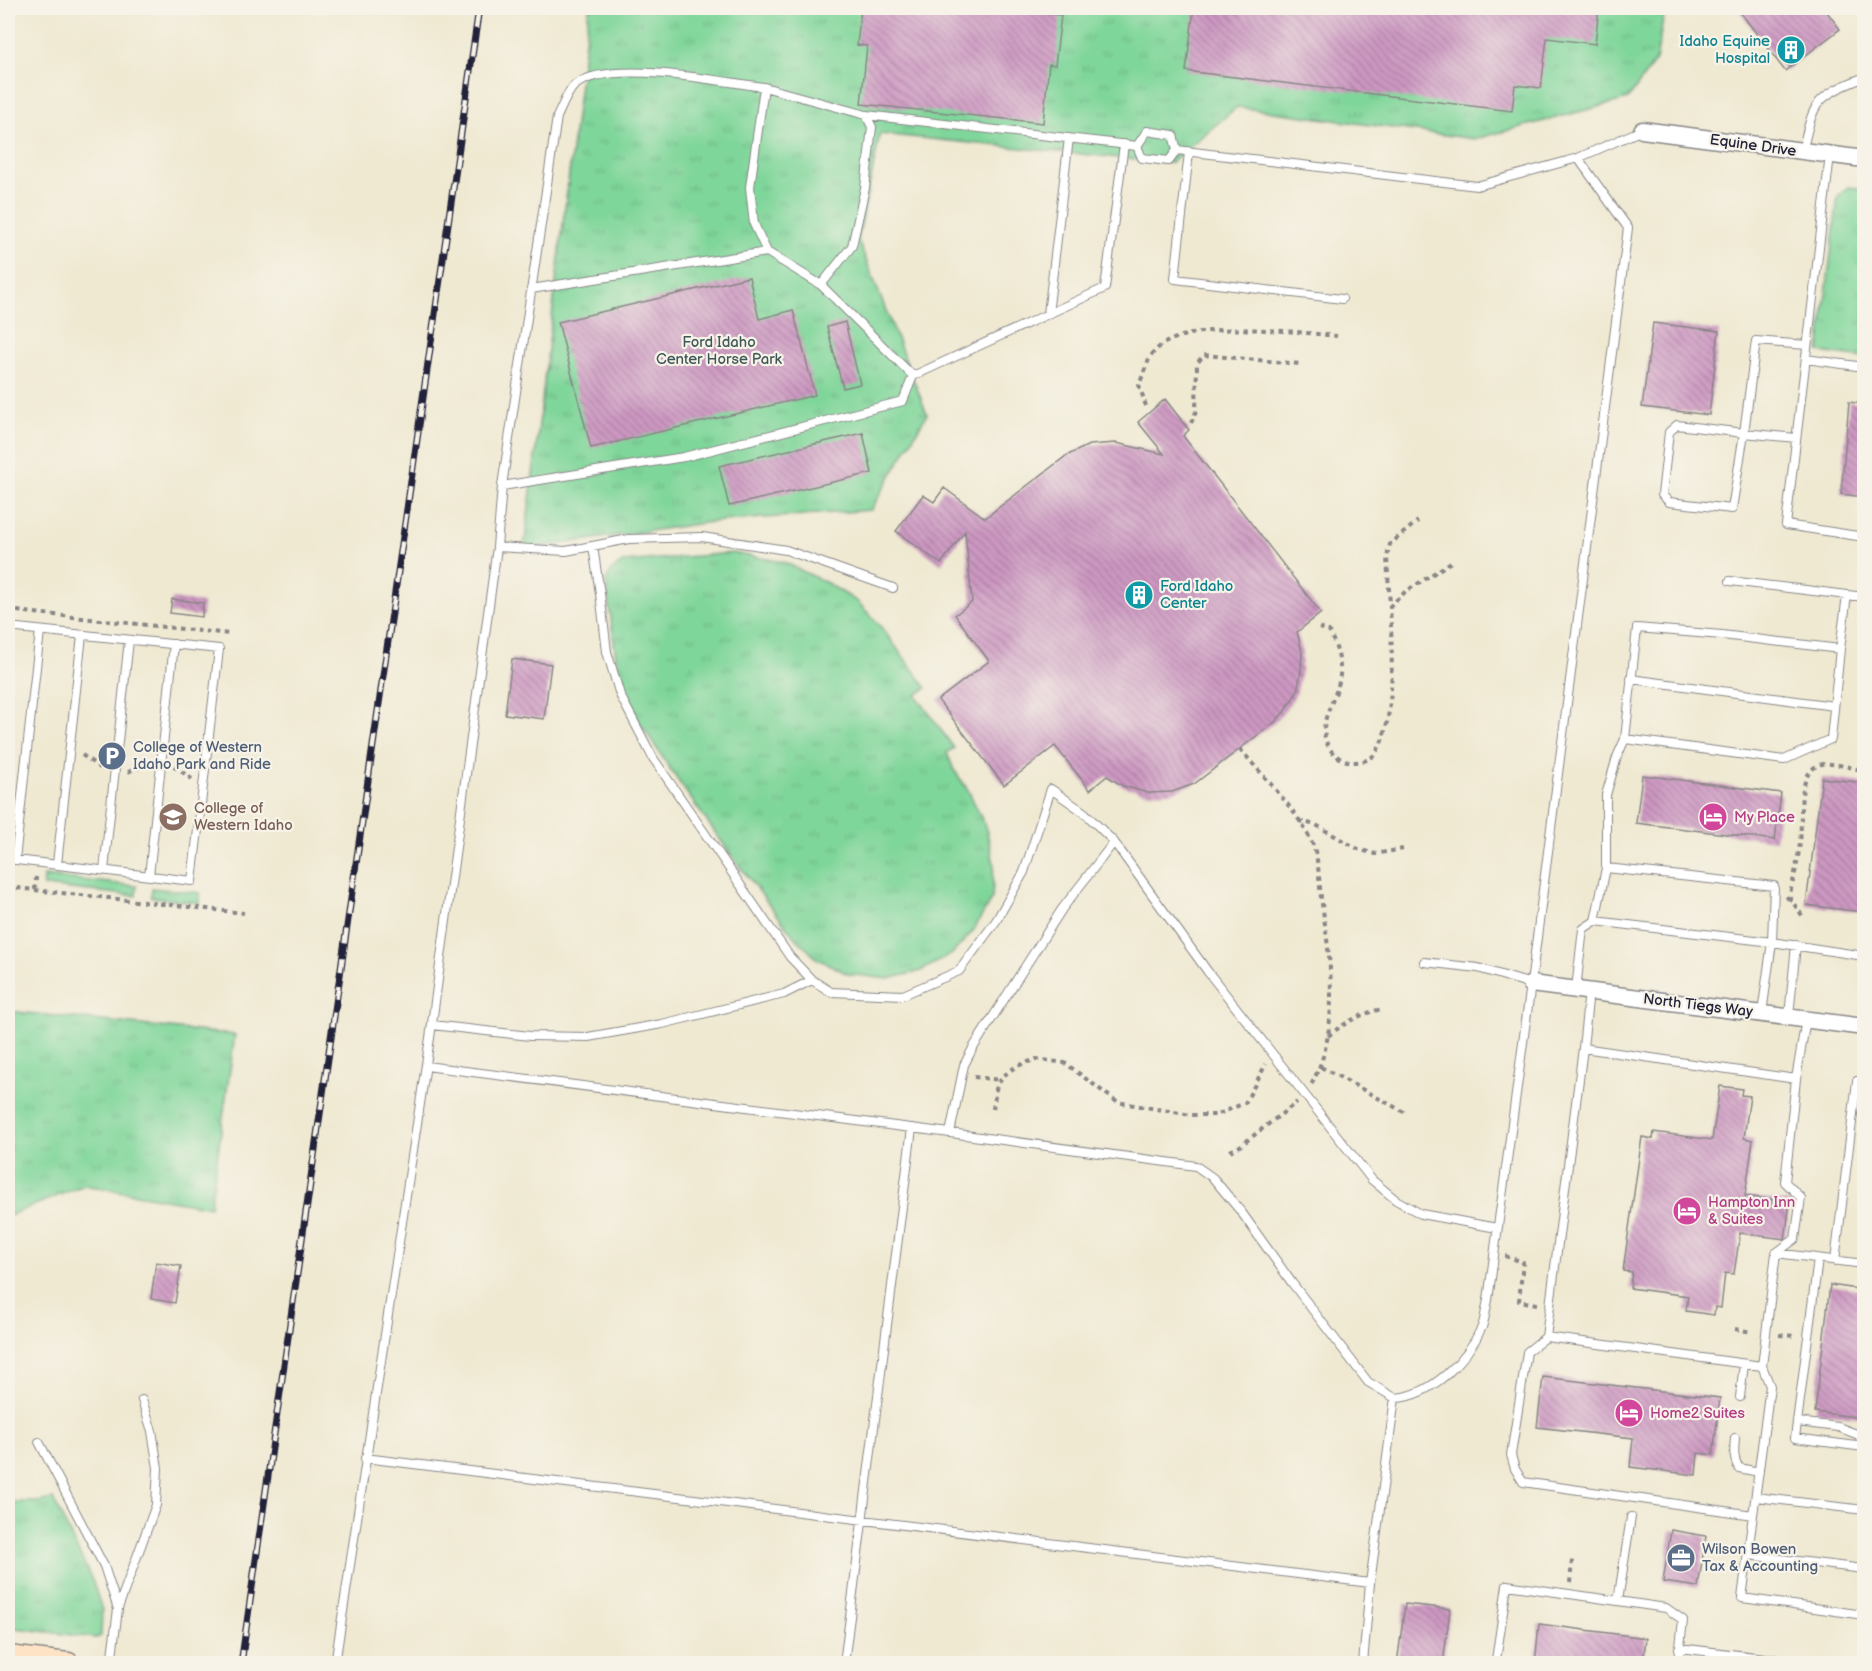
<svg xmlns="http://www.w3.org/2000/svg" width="1872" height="1671" viewBox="0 0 1872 1671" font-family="'Balsamiq Sans',sans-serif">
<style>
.grass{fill:url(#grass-tufts);stroke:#507c6a;stroke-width:1.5}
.building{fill:url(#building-back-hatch)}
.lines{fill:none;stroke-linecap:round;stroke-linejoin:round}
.service-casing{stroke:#888686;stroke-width:10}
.minor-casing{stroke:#888686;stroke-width:19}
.secondary-casing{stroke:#888686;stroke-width:25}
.path{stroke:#888686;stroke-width:4;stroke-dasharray:4.5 4.5;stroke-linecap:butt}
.service{stroke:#fff;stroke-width:8}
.minor{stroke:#fff;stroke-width:16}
.secondary{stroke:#fee4c5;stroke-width:22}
.rail-casing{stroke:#22223b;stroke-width:7}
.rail{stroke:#f7f3e8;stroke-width:4.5;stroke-dasharray:14;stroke-linecap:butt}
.labels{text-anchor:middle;stroke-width:4.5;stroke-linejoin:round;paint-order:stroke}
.culture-label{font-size:15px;fill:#0d838f;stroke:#f7f3e8;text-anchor:end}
.street-label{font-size:15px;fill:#22223b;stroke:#f7f3e8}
.park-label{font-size:15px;fill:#3e5858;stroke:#f7f3e8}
.service-label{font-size:15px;fill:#4e5e75;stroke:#f7f3e8;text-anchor:start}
.education-label{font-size:15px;fill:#785e54;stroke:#f7f3e8;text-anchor:start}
.hotel-label{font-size:15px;fill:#b23c85;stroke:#f7f3e8;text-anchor:start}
</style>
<defs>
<pattern id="grass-tufts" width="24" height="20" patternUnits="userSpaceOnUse" patternTransform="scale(1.5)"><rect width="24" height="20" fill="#7fd69a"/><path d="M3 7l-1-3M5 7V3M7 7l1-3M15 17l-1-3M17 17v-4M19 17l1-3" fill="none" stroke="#6db786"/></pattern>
<pattern id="building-back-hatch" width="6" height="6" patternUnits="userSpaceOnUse" patternTransform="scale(1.5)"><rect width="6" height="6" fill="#cd98c2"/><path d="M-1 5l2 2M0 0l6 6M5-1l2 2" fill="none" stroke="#a67c9f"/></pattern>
</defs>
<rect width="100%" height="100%" fill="#f7f3e8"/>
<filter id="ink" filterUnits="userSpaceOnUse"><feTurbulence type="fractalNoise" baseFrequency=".0167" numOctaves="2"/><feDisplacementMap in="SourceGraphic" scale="12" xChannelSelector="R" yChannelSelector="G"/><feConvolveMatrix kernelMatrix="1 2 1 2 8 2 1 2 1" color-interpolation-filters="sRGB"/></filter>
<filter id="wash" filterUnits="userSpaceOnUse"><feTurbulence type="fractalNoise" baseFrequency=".008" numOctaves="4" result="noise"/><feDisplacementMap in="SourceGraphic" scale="24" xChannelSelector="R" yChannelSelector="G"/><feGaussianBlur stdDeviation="1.35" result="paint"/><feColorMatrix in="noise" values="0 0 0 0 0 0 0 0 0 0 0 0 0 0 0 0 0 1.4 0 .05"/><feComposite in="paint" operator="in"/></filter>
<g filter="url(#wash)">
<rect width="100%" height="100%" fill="#efe9d2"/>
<path class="grass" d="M589 8H1665L1656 60 1628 99 1475 139 1237 107 1170 163 880 134 858 240 927 414 871 510 711 522 524 549Z
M1848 187 1864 189V358L1819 352 1838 196Z
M733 553 784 562 827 583 858 602 880 626 927 688 916 695 954 748 947 753 954 770 968 790 986 828 994 864 992 898 973 931 952 954 921 971 888 979 848 974 816 958 792 934 734 859 674 775 637 718 616 658 606 581 612 570 624 562Z
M44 876 137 886 136 896 43 886Z
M152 888 200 893 199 903 151 897Z
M8 1011 235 1035 210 1207 84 1185 8 1216Z
M53 1499 93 1582 102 1610 101 1636 96 1638 8 1627V1502H37Z"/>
<g id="blocks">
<path class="building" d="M861 8H980L1061 15 1055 65 1049 64 1043 123 861 104 867 46 857 45Z
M1194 8H1599L1595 44 1547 38 1541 88 1515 85 1512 111 1186 71Z
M1737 8H1824L1840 29 1785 71Z
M749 277 759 319 793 310 815 395 591 448 558 322Z
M845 322 860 384 843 388 827 327Z
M1653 323 1719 331 1709 415 1642 407Z
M1165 399 1189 430 1183 436 1321 613 1297 632 1302 652 1301 671 1297 692 1285 711 1275 722 1194 784 1172 792 1148 793 1123 786 1107 776 1090 790 1055 746 1004 785 938 700 989 661 955 615 972 602 965 531 941 564 896 531 923 495 934 502 944 488 985 518 1066 456 1089 445 1116 443 1164 454 1138 422Z
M1849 402 1864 404V497L1841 494Z
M863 433 872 473 729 506 719 466Z
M172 599 203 603 202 617 170 613Z
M512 659 551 664 544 719 505 714Z
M1642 775 1781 793 1775 840 1636 823Z
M1822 778 1864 783V892L1862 912 1806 905Z
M1720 1086 1742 1089 1741 1095 1750 1096 1744 1138 1753 1140 1745 1196 1790 1202 1785 1239 1740 1233 1734 1274 1725 1273 1721 1308 1715 1307 1714 1315 1686 1311 1688 1296 1630 1288 1632 1272 1623 1271 1642 1137 1653 1139 1654 1132 1712 1140Z
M156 1262 181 1266 175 1303 151 1299Z
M1830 1285 1864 1290V1418L1815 1412Z
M1543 1377 1720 1398 1713 1455 1698 1453 1696 1475 1630 1467 1633 1438 1537 1427Z
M1671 1530 1706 1536 1698 1587 1663 1582Z
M1405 1604 1450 1609 1443 1664H1397Z
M1539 1624 1646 1638 1643 1664H1535Z"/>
</g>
</g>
<g filter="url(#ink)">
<use href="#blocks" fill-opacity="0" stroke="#888686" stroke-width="1.5"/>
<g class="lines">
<g class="service-casing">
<path id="service" d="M1137 146 1147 131 1173 135 1177 150
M1137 146 1142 158 1169 161 1177 150
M1177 150 1477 186 1578 158 1642 130
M1189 152 1175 279 1342 299
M1802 152C1814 104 1812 98 1860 79H1864
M1830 155 1786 525 1864 537
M821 285 852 246 865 188 872 127 866 115
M531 289 767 252
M1048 314 1105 288 1124 144
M1806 359 1864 367
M913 376 1048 314 1069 138
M1796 438 1744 433 1732 509 1669 502 1662 495 1669 432 1677 425 1744 433 1756 341 1807 345
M502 486 557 117C562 107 567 92 575 85 609 58 721 82 764 87
M593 546 601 601 607 652 620 695 653 758 790 957 812 980 831 992 903 995 959 971 996 921 1024 872 1051 789 1085 813 1114 842 1208 972 1372 1180 1396 1200 1421 1214 1497 1228
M497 547 502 486 684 457 903 401 913 376 821 285 767 252 754 224 750 187 764 87 866 115 1137 146
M1730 581 1864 597
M8 627 219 649 192 881 8 859
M1840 649 1847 595
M1631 679 1834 706
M15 860 40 631
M57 864 82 635
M1606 868V795L1617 757 1625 739 1637 628 1722 635 1840 649 1831 739 1784 760 1625 739
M104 870 129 640
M149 876 174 644
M1595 921 1772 942 1864 956
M1424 962 1478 968 1531 984
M1576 989 1583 929 1595 921 1606 868 1774 886 1772 942 1762 1013
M1789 1016 1796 945
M1806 1019 1796 1079 1583 1048 1546 1337 1527 1352 1511 1455 1515 1469 1523 1482 1753 1515 1770 1386 1762 1366 1776 1253 1864 1264
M432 1025 530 1036 588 1037 662 1024 784 994 812 980
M1583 1048 1589 991
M426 1066 950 1133 1196 1166 1213 1178 1242 1213 1292 1283 1368 1382 1395 1398 1370 1583 1363 1664
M950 1133 964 1065 973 1048 1062 909 1114 842
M1776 1253 1795 1239 1801 1198 1785 1182 1796 1079
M1818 1259 1795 1438 1864 1447
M1835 1261 1857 1081 1864 1080
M1546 1337 1762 1366
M1740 1397 1744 1364
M1395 1398C1432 1396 1467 1360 1482 1327 1485 1319 1486 1308 1488 1300L1531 984 1628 228 1578 158
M1797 1422 1838 1427 1859 1435 1864 1447
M1735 1438C1734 1449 1733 1459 1739 1468L1759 1472
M39 1442 104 1566 118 1609 111 1664
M365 1458 1370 1583
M1756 1497 1864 1510
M1753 1515 1742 1598 1864 1615
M1631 1517 1618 1601 1666 1608 1683 1620 1678 1664
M1748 1555 1864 1569
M118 1608 156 1505 158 1468 152 1431 142 1400
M1679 1648 1807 1663
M1496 1660 1507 1585 1618 1601
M335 1664 430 1038 497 547 566 551 629 539 702 537 786 550 893 588
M844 1664 912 1128
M1708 1664 1710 1652"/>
</g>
<g class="minor-casing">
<path id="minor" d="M1642 130 1864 159
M1531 984 1864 1027"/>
</g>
<g class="secondary-casing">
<path id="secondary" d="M8 1657 68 1664"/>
</g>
<path class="path" d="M1146 406 1139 385C1143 376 1147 360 1154 352 1184 317 1295 332 1337 336
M1191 423 1196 412 1197 363 1204 355 1300 364
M1389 607 1405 592 1451 562
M8 610 229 634
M1319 628 1329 631C1336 646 1341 659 1340 675 1338 701 1313 723 1330 749 1335 757 1344 761 1353 762 1360 762 1369 761 1374 755 1402 722 1389 601 1387 557L1390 544 1418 521
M1240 749C1262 775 1303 816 1314 848 1319 863 1319 882 1321 897 1330 958 1342 1029 1311 1085
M82 755 103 770
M174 766 192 779
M128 772 149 763
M1299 821 1316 825 1358 849 1375 854 1403 849
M8 887 244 913
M35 890 36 877
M1789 897 1804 918
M1786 899 1789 897C1794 879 1798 861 1800 842 1803 822 1795 774 1819 765 1828 761 1854 768 1864 771
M1328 1036C1346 1022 1360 1014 1382 1009
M1321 1067 1404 1112
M974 1077 1000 1080
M993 1109 996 1089 1002 1077 1015 1067 1036 1059 1065 1063 1117 1102 1191 1115H1216L1245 1103 1266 1064
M1230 1151 1240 1146 1297 1102
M1505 1256 1523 1262 1519 1301 1537 1304
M1735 1329 1752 1332
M1779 1335 1795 1336
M1570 1583 1572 1560"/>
<use href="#service" class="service"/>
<use href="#minor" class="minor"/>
<use href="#secondary" class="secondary"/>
<g class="rail-casing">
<path id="rail" d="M241 1664 479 8"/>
</g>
<use href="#rail" class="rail"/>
</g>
</g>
<defs>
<g id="building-disc" transform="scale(1.5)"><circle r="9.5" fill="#0f9aa8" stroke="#f7f3e8"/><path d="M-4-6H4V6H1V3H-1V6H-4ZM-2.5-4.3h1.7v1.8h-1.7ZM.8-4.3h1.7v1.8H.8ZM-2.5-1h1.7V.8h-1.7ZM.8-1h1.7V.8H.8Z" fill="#fff"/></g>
<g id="parking-disc" transform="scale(1.5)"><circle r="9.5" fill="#5c6f8a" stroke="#f7f3e8"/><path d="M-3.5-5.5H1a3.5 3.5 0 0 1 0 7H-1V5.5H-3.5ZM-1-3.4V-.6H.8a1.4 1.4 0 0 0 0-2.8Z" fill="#fff"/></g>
<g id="university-disc" transform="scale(1.5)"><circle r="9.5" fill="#8d6e63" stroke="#f7f3e8"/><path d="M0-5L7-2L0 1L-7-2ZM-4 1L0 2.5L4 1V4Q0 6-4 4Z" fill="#fff"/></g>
<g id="hotel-disc" transform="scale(1.5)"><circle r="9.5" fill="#d1479c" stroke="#f7f3e8"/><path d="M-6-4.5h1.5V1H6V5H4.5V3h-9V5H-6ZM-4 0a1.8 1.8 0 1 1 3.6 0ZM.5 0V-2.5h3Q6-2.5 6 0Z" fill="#fff"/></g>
<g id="office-disc" transform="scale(1.5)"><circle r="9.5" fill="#5c6f8a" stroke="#f7f3e8"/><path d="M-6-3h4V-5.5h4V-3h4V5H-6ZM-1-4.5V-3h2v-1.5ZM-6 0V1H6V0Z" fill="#fff"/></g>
</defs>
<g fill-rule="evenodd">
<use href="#building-disc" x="1791" y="50"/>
<use href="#building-disc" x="1139" y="595"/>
<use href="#parking-disc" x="112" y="756"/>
<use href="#university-disc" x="173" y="817"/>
<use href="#hotel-disc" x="1713" y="817"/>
<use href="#hotel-disc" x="1687" y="1211"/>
<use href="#hotel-disc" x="1629" y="1413"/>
<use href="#office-disc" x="1681" y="1558"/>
</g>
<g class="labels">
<g class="culture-label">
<text x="1770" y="46">Idaho Equine<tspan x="1770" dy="17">Hospital</tspan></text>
<text x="1160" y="591" text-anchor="start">Ford Idaho<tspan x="1160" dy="17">Center</tspan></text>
</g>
<g class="street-label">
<text transform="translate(1753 145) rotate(8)" y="5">Equine Drive</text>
<text transform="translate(1698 1005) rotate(7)" y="5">North Tiegs Way</text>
</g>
<g class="park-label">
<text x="719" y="347">Ford Idaho<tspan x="719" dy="17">Center Horse Park</tspan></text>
</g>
<g class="service-label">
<text x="133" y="752">College of Western<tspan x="133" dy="17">Idaho Park and Ride</tspan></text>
<text x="1702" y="1554">Wilson Bowen<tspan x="1702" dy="17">Tax &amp; Accounting</tspan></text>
</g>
<g class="education-label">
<text x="194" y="813">College of<tspan x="194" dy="17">Western Idaho</tspan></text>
</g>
<g class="hotel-label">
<text x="1734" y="822">My Place</text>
<text x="1708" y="1207">Hampton Inn<tspan x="1708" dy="17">&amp; Suites</tspan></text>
<text x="1650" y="1418">Home2 Suites</text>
</g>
</g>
<rect width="1872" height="1671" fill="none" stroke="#f7f3e8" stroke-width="30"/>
</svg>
